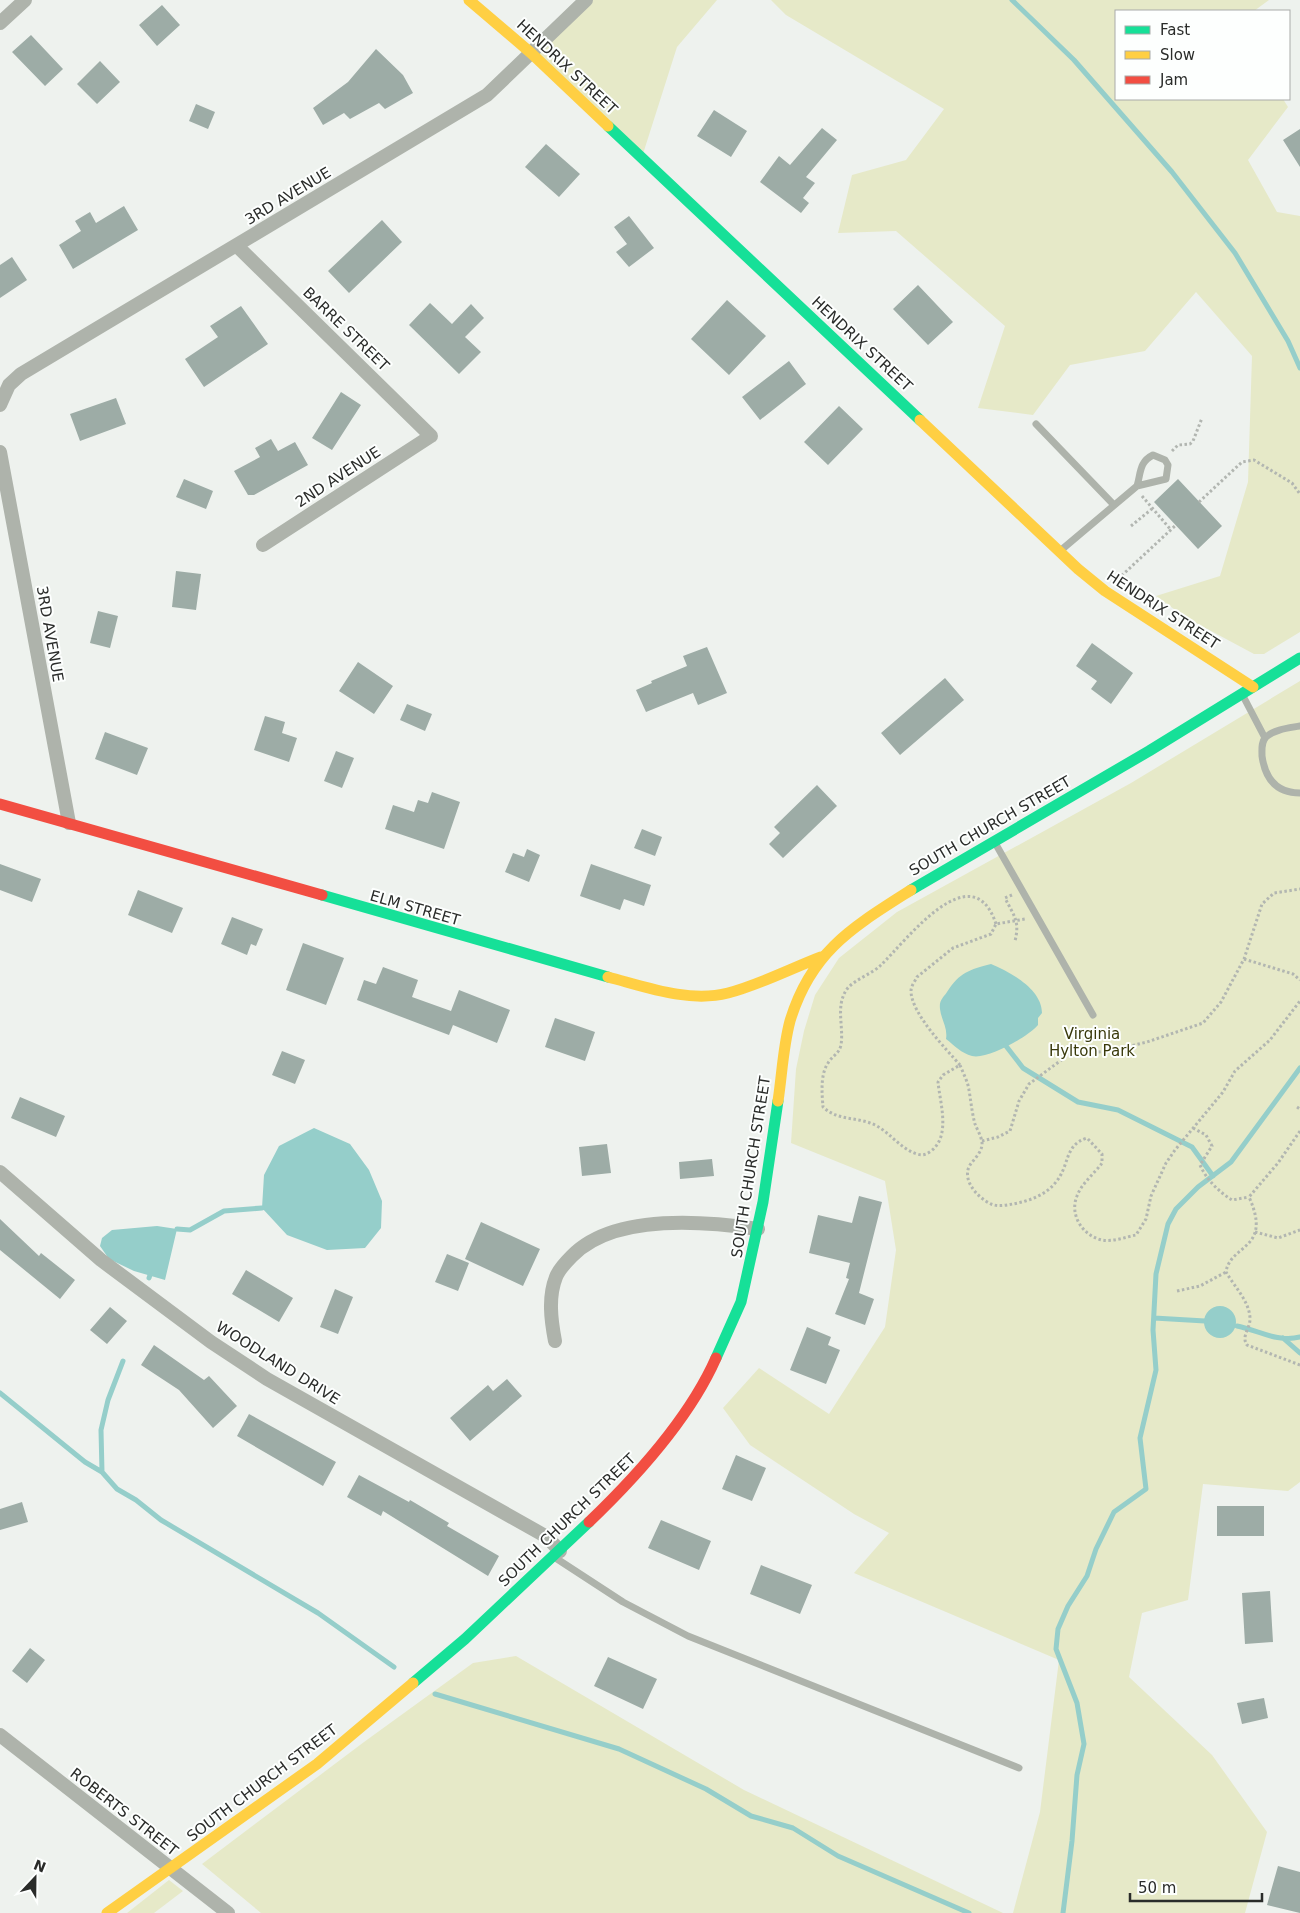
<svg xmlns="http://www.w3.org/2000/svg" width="1300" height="1913" viewBox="0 0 1300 1913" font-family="'DejaVu Sans',sans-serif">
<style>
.green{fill:#e6e9c8}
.water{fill:#95ceca}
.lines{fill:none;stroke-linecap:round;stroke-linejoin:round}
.stream{stroke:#95ceca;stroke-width:5}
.building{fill:#9daca6}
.path{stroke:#b2b6b1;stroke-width:3;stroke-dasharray:2.5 2.5;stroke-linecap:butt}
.lane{stroke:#aeb3ab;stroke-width:7}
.street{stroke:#aeb3ab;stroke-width:14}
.fast{stroke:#16e098;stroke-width:11}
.slow{stroke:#ffcf43;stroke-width:11}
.jam{stroke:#f24e42;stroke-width:11}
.labels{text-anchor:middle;stroke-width:4;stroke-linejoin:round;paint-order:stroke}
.street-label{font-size:15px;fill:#2a2c2a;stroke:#fdfffe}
.park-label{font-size:15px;fill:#39390a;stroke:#fdfffe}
</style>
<rect width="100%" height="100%" fill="#eef2ee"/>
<path class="green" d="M586 0H717L677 47 642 157 531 53Z
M771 0H1269L1254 11H1116V99H1283L1288 107 1248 160 1277 212 1300 216V632L1264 654H1254L1185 617 1156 596 1220 576 1248 482 1252 356 1196 292 1145 351 1070 365 1033 415 978 408 1005 326 896 231 838 233 852 175 906 160 944 109 786 15Z
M1300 681V1482L1288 1491 1203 1484 1188 1600 1142 1613 1129 1677 1212 1755 1267 1832 1245 1913H1013L1040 1812 1059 1660 854 1573 889 1533 854 1514 750 1445 723 1408 759 1368 829 1414 885 1327 896 1250 885 1181 791 1143 796 1069 804 1031 815 995 839 958 897 912 1131 783Z
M516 1656 744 1790 1003 1913H261L202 1864 364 1742 473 1663Z
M169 1880 183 1891 154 1913H127Z"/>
<path class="water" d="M991 964C1010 972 1042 989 1042 1013L1038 1018V1025C1028 1037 987 1060 972 1056 961 1053 955 1046 946 1039 948 1028 941 1019 940 1009 939 1000 943 998 947 992 960 972 969 970 991 964Z
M314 1128 350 1144 369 1170 382 1201 381 1228 365 1248 327 1250 287 1235 262 1208 264 1175 279 1146Z
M157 1226 177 1229 165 1280 134 1271 109 1259 100 1246 102 1238 112 1230Z
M1204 1322a16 16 0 1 1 32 0a16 16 0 1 1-32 0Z"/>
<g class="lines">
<path class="stream" d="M1012 0 1074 60 1172 172 1235 253 1288 341 1300 368
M1006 1046 1023 1068 1078 1102 1118 1110 1192 1147 1213 1176
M177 1229 190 1230 224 1211 262 1208
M149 1278 150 1275
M1154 1318 1205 1321
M1237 1326C1257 1330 1278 1343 1300 1337
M1283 1338 1300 1353
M0 1393 85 1462 102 1472 117 1489 136 1500 161 1520 318 1613 394 1667
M102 1472 101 1430 108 1400 123 1361
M435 1694 619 1749 706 1789 751 1816 793 1828 838 1856 969 1913
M1063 1913 1072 1841 1077 1775 1084 1744 1077 1703 1056 1649 1058 1629 1068 1606 1087 1576 1096 1549 1114 1512 1146 1489 1140 1438 1156 1370 1153 1330 1156 1274 1168 1224 1176 1209 1198 1187 1231 1162 1300 1068"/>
</g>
<path class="building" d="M162 5 180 25 157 46 139 25Z
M31 35 63 69 45 86 12 52Z
M376 49 403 75 413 93 385 109 379 103 350 119 344 113 323 125 313 108 348 82Z
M100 61 120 82 97 104 77 84Z
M196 104 215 112 208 129 189 121Z
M714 110 747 131 731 157 697 136Z
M822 128 837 140 806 177 815 183 803 198 809 203 801 213 760 182 779 156 790 165Z
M1300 129V167L1283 140Z
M546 144 580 174 559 197 525 167Z
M124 206 138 230 73 269 59 245 81 231 75 221 90 212 96 223Z
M629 216 654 248 629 267 616 252 627 244 614 227Z
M382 220 402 242 349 293 328 271Z
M12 257 27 280 0 298V265Z
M918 285 953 322 928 345 893 309Z
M727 300 766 336 729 375 691 339Z
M430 303 452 324 471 304 484 318 465 337 481 352 459 374 409 325Z
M241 306 268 344 204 387 185 359 218 337 210 326Z
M789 361 806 384 760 420 742 397Z
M341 392 361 405 332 450 312 438Z
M116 398 126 424 80 441 70 414Z
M839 406 863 429 828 465 804 442Z
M271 439 278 451 295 442 308 465 254 495H248L234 471 260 457 255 448Z
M184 479 213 491 206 509 176 497Z
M1178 479 1222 526 1198 549 1154 502Z
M176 571 201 574 196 610 172 607Z
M98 611 118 616 110 648 90 643Z
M1092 643 1133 673 1111 704 1091 689 1097 681 1076 666Z
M707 647 727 693 698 705 693 693 646 712 636 690 652 683 651 681 687 666 683 656Z
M358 662 393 686 374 714 339 691Z
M945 678 964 700 900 755 881 733Z
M407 704 432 714 425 731 400 720Z
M265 716 285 722 282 733 297 738 289 762 254 750Z
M105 732 148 748 137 775 95 759Z
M336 751 354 758 342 788 324 781Z
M817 785 837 806 783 858 769 844 780 833 774 827Z
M432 792 460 802 444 849 385 829 393 805 414 812 418 800 428 803Z
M642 829 662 837 655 856 634 848Z
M527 849 540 855 529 882 505 872 513 853 524 857Z
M0 864 41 879 32 902 0 890Z
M591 864 651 885 644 906 624 899 620 910 580 896Z
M138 890 183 908 172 933 128 915Z
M232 917 263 929 256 946 251 944 247 955 221 944Z
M303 943 344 958 326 1005 286 990Z
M383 967 418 980 412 997 451 1011 459 990 510 1010 497 1043 453 1025 449 1035 357 1000 364 980 376 984Z
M555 1018 595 1032 585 1061 545 1047Z
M282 1051 305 1060 295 1084 272 1075Z
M20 1097 65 1116 56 1137 11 1118Z
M607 1144 611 1173 582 1176 579 1147Z
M712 1159 714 1176 680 1179 679 1162Z
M859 1196 882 1202 859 1293 874 1299 865 1325 835 1314 849 1279 846 1278 850 1263 809 1253 818 1215 852 1223Z
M0 1219 39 1256 41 1253 75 1280 60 1299 0 1250Z
M481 1222 540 1249 523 1286 465 1259Z
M447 1254 469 1263 458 1291 435 1282Z
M246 1270 293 1298 279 1322 232 1294Z
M335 1289 353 1297 338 1334 320 1327Z
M110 1307 127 1321 107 1344 90 1330Z
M807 1327 831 1337 828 1345 840 1350 826 1384 790 1370Z
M154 1345 204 1380 209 1376 237 1406 213 1428 179 1390 141 1365Z
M507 1379 522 1396 470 1441 450 1418 488 1385 493 1391Z
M249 1414 336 1462 323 1486 237 1436Z
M736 1455 766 1468 752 1501 722 1489Z
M359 1475 409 1502 410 1500 449 1523 447 1526 499 1556 488 1576 383 1511 381 1516 347 1497Z
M22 1502 28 1522 0 1530V1509Z
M1217 1506H1264V1536H1217Z
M661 1520 711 1541 699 1570 648 1548Z
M761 1565 812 1585 800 1614 750 1594Z
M1270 1591 1273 1642 1245 1644 1242 1593Z
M30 1648 45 1660 27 1683 12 1671Z
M608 1657 657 1679 643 1709 594 1686Z
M1264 1698 1268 1718 1242 1724 1237 1703Z
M1278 1866 1300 1872V1913L1267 1905Z"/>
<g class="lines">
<path class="path" d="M1172 451 1178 445 1190 444 1193 441 1202 418
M1142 496 1171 530
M1199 502 1242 462 1254 460 1292 483 1300 494
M1131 526 1153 508
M1118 579 1176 525
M1012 895 1005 898C1014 916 1020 921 1015 941
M996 924C972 852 906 941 881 965 872 974 855 979 847 989 835 1006 844 1026 841 1045 839 1054 832 1056 828 1063 820 1075 822 1094 823 1107 839 1122 859 1116 877 1126 891 1134 901 1149 917 1154 923 1156 927 1154 931 1151 951 1136 940 1103 938 1082L943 1075 960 1065C963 1073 968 1082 969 1090 971 1102 972 1113 975 1124 977 1129 981 1136 982 1142 983 1151 975 1158 970 1165 961 1180 978 1198 991 1204 998 1207 1006 1205 1013 1204 1029 1201 1046 1195 1056 1182 1070 1165 1064 1145 1087 1138L1102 1154V1163C1095 1173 1081 1184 1077 1196 1069 1215 1083 1236 1102 1240 1113 1242 1126 1237 1136 1235L1146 1219 1151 1196 1166 1163 1175 1150 1223 1092 1235 1071 1270 1040 1300 1001
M1244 959 1293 974 1300 980
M960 1065C946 1049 911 1013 911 991 911 986 915 981 917 977L953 948 991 934 996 924 1025 919
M1297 1107 1300 1109
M1193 1128 1206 1135 1212 1146 1200 1165C1206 1179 1219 1192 1232 1200L1249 1197
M1300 1131 1278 1163 1249 1197C1273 1250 1230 1244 1226 1272 1234 1286 1250 1302 1250 1319 1250 1329 1241 1336 1247 1345L1300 1365
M982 1141 998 1137 1010 1131 1019 1101 1029 1084 1068 1055 1109 1051 1147 1042 1203 1023 1221 1002 1244 959 1262 904 1274 893 1300 889
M1255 1232 1278 1238 1300 1230
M1177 1291 1200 1286 1226 1272"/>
<path class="lane" d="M1036 424 1114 505
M1060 551 1137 486 1166 479 1168 465 1165 460 1153 455C1139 462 1141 473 1137 486
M1242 694 1265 738
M1300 726C1289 728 1275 729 1266 737 1261 742 1262 749 1262 756 1265 778 1276 793 1300 793
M994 841 1093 1015
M554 1557 623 1602 688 1636 1019 1768"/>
<path class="street" d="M0 23 25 0
M237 246 431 436 263 545
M0 405 9 385 21 374 487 95 586 0
M0 452 69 823
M0 1172 101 1260 211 1342 267 1379 547 1537 560 1551
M555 1341C551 1320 548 1297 556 1277 559 1269 566 1262 572 1256 614 1213 704 1221 758 1229
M0 1735 228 1913"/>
<path class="fast" d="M608 126 920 420
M911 890 1149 751 1300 658
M322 895 608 977
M716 1358 741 1302 763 1202 778 1101
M413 1683 465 1639 589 1522"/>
<path class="slow" d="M469 0 531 53 608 126
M920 420 1078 569 1105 591 1253 687
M608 977C646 987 689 1003 728 993 759 985 792 968 821 957
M778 1101C782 1075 783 1047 790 1021 811 951 853 927 911 890
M107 1913 317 1764 413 1683"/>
<path class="jam" d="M0 804 322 895
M589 1522C636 1477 690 1417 716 1358"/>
</g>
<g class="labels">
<g class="street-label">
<text transform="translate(567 67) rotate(43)" y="5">HENDRIX STREET</text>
<text transform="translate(288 196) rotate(-31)" y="5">3RD AVENUE</text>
<text transform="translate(346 329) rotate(44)" y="5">BARRE STREET</text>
<text transform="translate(862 344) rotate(43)" y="5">HENDRIX STREET</text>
<text transform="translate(338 477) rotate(-33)" y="5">2ND AVENUE</text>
<text transform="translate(1163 610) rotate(33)" y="5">HENDRIX STREET</text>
<text transform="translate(50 634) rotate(80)" y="5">3RD AVENUE</text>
<text transform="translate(990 826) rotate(-30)" y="5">SOUTH CHURCH STREET</text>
<text transform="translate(415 908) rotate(16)" y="5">ELM STREET</text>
<text transform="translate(751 1167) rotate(-81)" y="5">SOUTH CHURCH STREET</text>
<text transform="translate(278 1363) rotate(32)" y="5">WOODLAND DRIVE</text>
<text transform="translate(567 1520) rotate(-44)" y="5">SOUTH CHURCH STREET</text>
<text transform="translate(262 1783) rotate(-37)" y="5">SOUTH CHURCH STREET</text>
<text transform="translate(124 1812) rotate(38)" y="5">ROBERTS STREET</text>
</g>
<g class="park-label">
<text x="1092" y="1039">Virginia<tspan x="1092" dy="17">Hylton Park</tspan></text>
</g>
</g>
<rect x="1115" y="10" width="175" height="90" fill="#fdfffe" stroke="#a9aba9"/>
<rect x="1125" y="26" width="25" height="8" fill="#16e098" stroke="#a9aba9"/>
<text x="1160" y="35" font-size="15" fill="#2a2c2a">Fast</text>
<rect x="1125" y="51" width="25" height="8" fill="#ffcf43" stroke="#a9aba9"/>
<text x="1160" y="60" font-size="15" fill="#2a2c2a">Slow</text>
<rect x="1125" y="76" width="25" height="8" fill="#f24e42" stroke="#a9aba9"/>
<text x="1160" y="85" font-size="15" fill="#2a2c2a">Jam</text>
<g transform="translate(35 1878) rotate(22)" stroke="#fdfffe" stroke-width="4" paint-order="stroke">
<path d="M0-4L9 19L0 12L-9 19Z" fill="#2a2c2a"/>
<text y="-8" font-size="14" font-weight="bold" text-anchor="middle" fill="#2a2c2a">N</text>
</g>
<path d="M1130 1893v8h132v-8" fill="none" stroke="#2a2c2a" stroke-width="2.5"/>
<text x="1138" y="1893" font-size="15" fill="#2a2c2a" stroke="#fdfffe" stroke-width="4" paint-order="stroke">50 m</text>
</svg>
